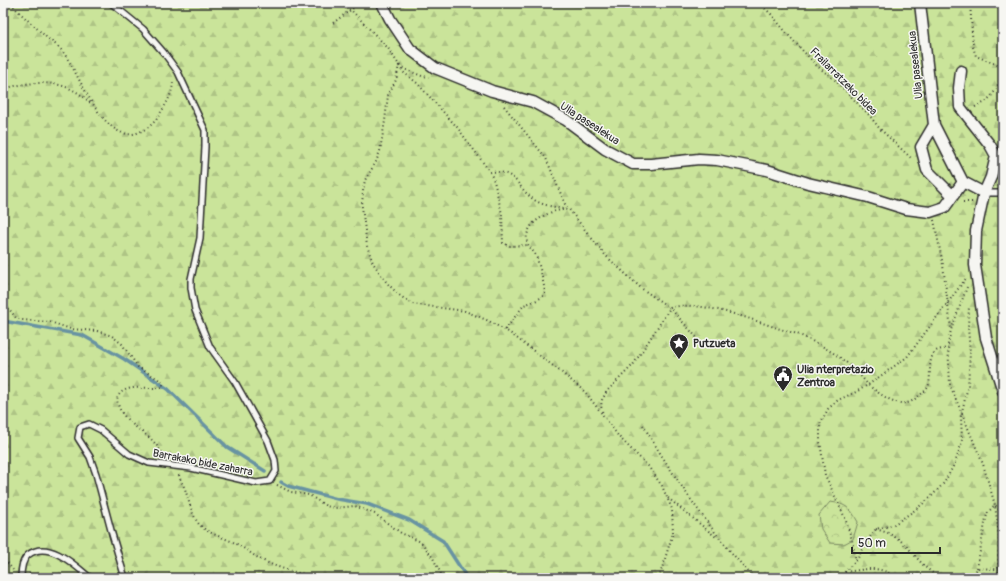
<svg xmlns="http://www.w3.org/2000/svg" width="1006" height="581" viewBox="0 0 1006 581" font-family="Pangolin,sans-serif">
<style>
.forest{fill:url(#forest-firs);stroke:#7a8862}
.park{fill:url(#park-crowns);stroke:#7a8862}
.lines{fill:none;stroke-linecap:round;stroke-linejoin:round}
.stream{stroke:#6793a2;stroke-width:3.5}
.service-casing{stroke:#2b2b2b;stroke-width:8}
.minor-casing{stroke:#2b2b2b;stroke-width:13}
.path{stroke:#2b2b2b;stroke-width:2;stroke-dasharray:1 3;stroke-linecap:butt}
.service{stroke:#f6f6f2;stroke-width:5}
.minor{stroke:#f6f6f2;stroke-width:10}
.labels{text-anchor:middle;stroke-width:3;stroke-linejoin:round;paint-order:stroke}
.street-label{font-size:11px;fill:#2b2b2b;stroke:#f6f6f2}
.poi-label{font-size:11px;font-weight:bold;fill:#2b2b2b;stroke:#f6f6f2;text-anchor:start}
</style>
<defs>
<pattern id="forest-firs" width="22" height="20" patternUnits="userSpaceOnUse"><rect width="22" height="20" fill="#cae49a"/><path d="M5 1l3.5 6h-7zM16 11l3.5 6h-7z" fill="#aec485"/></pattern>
<pattern id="park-crowns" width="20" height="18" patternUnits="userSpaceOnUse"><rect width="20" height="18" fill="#cae49a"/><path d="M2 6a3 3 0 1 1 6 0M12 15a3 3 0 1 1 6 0" fill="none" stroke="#aec485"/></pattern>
</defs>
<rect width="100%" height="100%" fill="#f6f6f2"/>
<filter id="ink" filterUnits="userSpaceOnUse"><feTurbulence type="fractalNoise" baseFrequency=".025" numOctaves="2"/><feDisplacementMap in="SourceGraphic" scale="8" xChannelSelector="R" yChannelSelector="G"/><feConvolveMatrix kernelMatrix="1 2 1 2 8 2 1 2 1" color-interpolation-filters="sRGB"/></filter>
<g filter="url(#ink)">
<path class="forest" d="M3 3H1003V578H3Z"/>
<path class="park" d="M830 502C847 504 850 508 858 522L853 539 844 544 830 543 821 529 819 515Z"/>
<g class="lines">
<path class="stream" d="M3 321 82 335 124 359 168 389 227 447 265 471
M281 482 288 486 337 499 367 504 409 520 443 541 467 578"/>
<g class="service-casing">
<path id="service" d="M111 3 143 29 164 53 178 72 205 130V147L200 238 191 279V288L195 310 210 347 235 382 268 441 275 460 276 471 270 481 256 483 191 468 149 463 129 454 101 430 89 424 80 427 78 438 90 457 96 474 112 534 125 578
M1002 147H1003
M984 193H1003
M21 578C21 570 22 560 28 555 48 539 75 565 90 578"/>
</g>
<g class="minor-casing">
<path id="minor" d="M382 3 390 19 410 49 435 68 492 91 533 102 566 120 605 149 633 164H651L699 159 717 160 767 170 808 183 868 197 906 209 930 212 945 207 963 182
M920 3 934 125 963 182 984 193
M961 71 959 88 960 107 990 145 996 156 991 177 984 193 976 231 975 265 986 338 1003 391
M934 125 921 147 927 170 953 196"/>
</g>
<path class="path" d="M11 3 16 9C26 19 37 28 47 38 53 42 59 47 63 52 79 73 101 138 133 134 142 132 150 127 156 120 164 107 172 97 173 82
M330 3 351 10 388 48 399 65 404 69 422 76 429 77
M759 3 771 14 790 37 817 66 835 80 869 115 880 129 911 158 912 157
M970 3 973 47 976 56 996 64 1002 70
M333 23 360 3
M399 65 396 80 388 95 385 121 380 151 376 162 365 180 363 191 362 207 367 246 373 263 387 283 399 295 412 304 465 311 489 321 510 333 561 372 585 392 603 415
M399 66 403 72 417 83 457 127 490 172C519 170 516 189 536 201 545 206 557 207 567 210
M3 89C35 80 68 78 92 105
M504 106 546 158 565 204 589 235 606 256 641 288 670 308 699 340
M975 107C992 101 999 87 1002 70
M490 172 494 181 502 214 503 243 509 246 528 245
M963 202H972
M934 220 943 265 951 329
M967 287 951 330 948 344 950 385 983 464 995 505 999 536 998 578
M3 301 16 318 22 320 50 322 71 329 97 331 112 336 122 344 138 367 163 382V387C150 391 123 381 117 399 119 418 137 427 151 439 156 444 160 450 165 456
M670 308C696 299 751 319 777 328 786 331 797 333 806 338 829 349 852 363 868 385L907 357 967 277
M505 330 524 305 537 300 545 295C546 291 538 260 536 256 534 252 531 249 529 246 523 237 530 226 536 221 546 214 553 210 565 210
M643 425C675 479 711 532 754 578
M179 475C180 480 183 484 185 489 189 501 191 512 198 523 206 533 222 537 233 542 244 547 253 556 264 561 282 570 298 572 316 578
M277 485 291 492 309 495 326 506 335 508 355 506 375 514 401 533 421 542 433 558 443 578
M668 498 716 537
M876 529 888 533 900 540 910 550 925 567 939 578
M3 552 6 561 13 570
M856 561 852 540 845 518 825 475 820 442V424L828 409 838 400 856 392 868 385C877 392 894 405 906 403 911 403 916 398 920 395 924 392 928 389 929 384 931 375 928 361 934 353 937 349 943 349 948 348
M977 568 986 518 988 512 995 505 1003 514
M845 572C870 569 876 565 899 578
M29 574 42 578
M659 578 673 533 672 509 662 486 648 466 619 437 603 415 601 406 602 400 607 391 633 365 670 308
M839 578 858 558 864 545 876 529 893 525 915 510 930 498 944 483 955 463 962 442 961 416 968 386 970 353 968 327 969 306
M973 578 977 568 994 569 1003 570"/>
<use href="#service" class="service"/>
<use href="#minor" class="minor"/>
</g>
</g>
<defs>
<g id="sight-pin" transform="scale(1)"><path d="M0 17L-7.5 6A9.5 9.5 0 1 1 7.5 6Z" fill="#2b2b2b" stroke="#f6f6f2"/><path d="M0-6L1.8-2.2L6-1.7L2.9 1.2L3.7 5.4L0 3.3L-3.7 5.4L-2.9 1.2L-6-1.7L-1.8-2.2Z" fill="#fff"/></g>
<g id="civic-pin" transform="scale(1)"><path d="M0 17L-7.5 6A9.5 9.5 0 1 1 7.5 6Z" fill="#2b2b2b" stroke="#f6f6f2"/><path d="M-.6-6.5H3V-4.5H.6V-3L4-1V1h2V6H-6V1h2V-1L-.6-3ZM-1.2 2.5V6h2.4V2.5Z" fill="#fff"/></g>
</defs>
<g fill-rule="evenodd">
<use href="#sight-pin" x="679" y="343"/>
<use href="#civic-pin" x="783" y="375"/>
</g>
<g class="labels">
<g class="street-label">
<text transform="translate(915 65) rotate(-96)" y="4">Ulia pasealekua</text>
<text transform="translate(844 81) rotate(45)" y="4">Frailarratzeko bidea</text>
<text transform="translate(590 123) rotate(33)" y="4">Ulia pasealekua</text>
<text transform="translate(203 462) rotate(11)" y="4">Barrakako bide zaharra</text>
</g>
<g class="poi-label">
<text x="693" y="347">Putzueta</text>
<text x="797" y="373">Ulia nterpretazio<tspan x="797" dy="13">Zentroa</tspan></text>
</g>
</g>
<rect width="1006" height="581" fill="none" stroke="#f6f6f2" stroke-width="16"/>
<rect x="8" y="8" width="990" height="565" fill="none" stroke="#2b2b2b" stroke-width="1.5" filter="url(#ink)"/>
<path d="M852 547v6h88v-6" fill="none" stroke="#2b2b2b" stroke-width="2"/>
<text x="858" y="547" font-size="12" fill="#2b2b2b" stroke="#f6f6f2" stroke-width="3" paint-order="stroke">50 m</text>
</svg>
